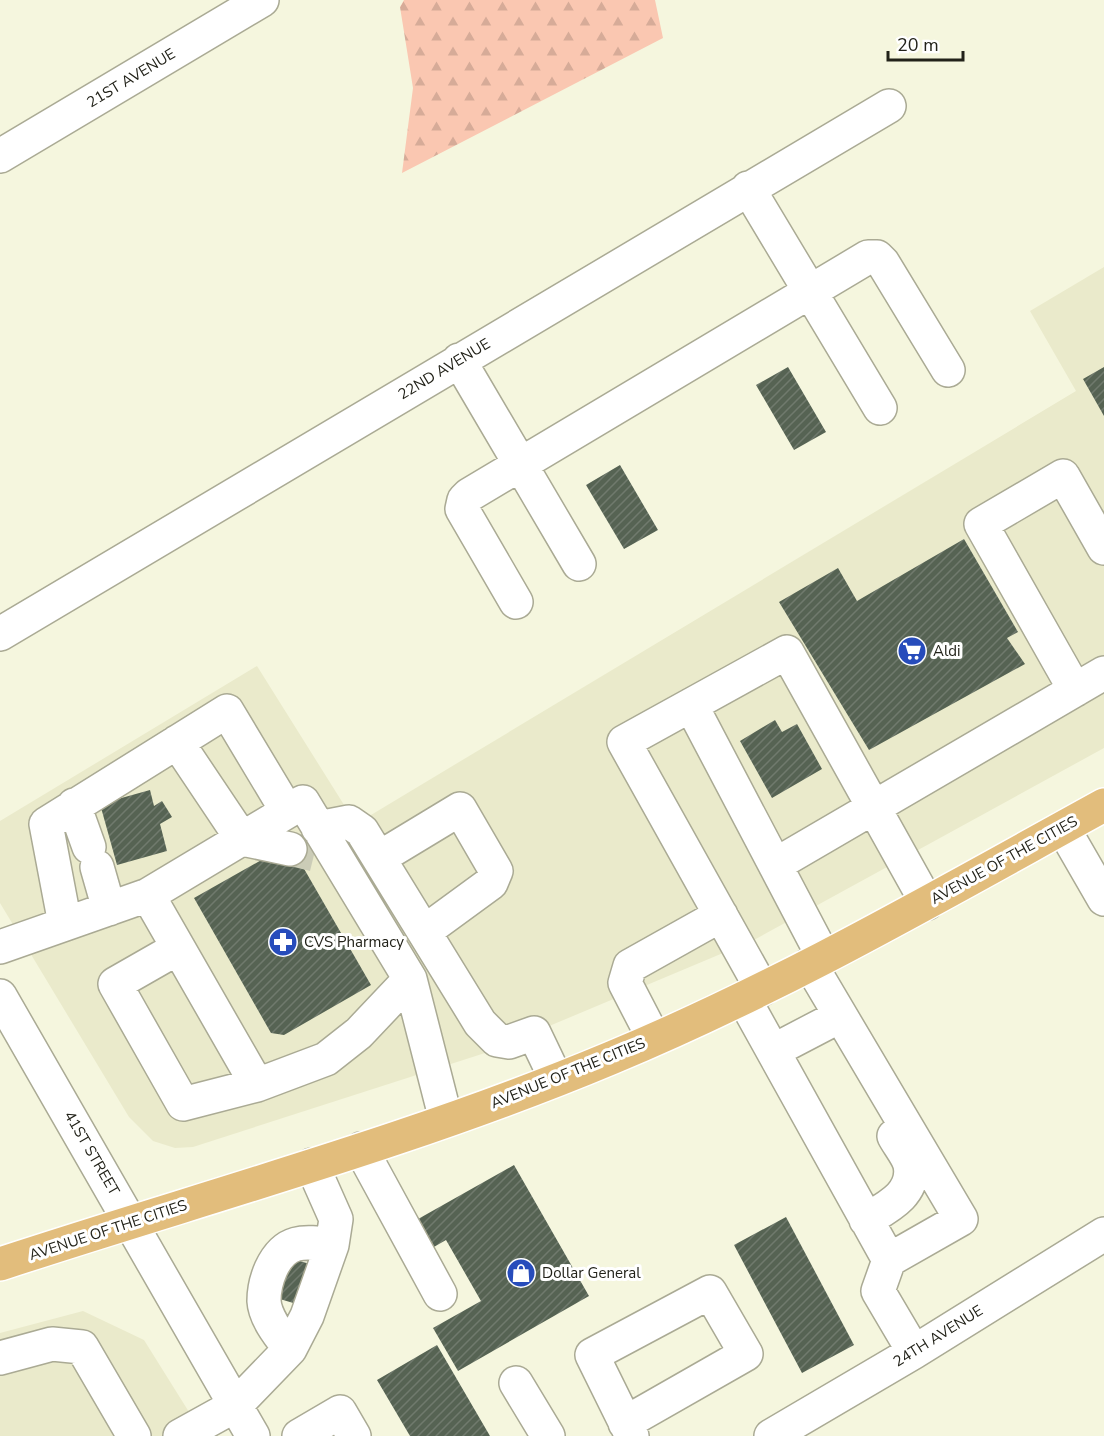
<svg xmlns="http://www.w3.org/2000/svg" width="1104" height="1436" viewBox="0 0 1104 1436" font-family="'Nunito Sans',sans-serif">
<style>
.built{fill:#eaeacb}
.forest{fill:url(#forest-firs)}
.building{fill:url(#building-hatch)}
.lines{fill:none;stroke-linecap:round;stroke-linejoin:round}
.minor-tunnel{stroke:#cbccb7;stroke-width:33;stroke-dasharray:33 16;stroke-linecap:butt}
.minor-casing{stroke:#aaaa94;stroke-width:36}
.major-casing{stroke:#fff;stroke-width:36}
.minor{stroke:#fff;stroke-width:33}
.major{stroke:#e2bd7c;stroke-width:33}
.labels{text-anchor:middle;stroke-width:6;stroke-linejoin:round;paint-order:stroke}
.street-label{font-size:15px;fill:#222219;stroke:#fff}
.poi-label{font-size:15px;fill:#222219;stroke:#fff;text-anchor:start}
</style>
<defs>
<pattern id="forest-firs" width="22" height="20" patternUnits="userSpaceOnUse" patternTransform="scale(1.5)"><rect width="22" height="20" fill="#fac7b1"/><path d="M5 1l3.5 6h-7zM16 11l3.5 6h-7z" fill="#d6ab98"/></pattern>
<pattern id="building-hatch" width="6" height="6" patternUnits="userSpaceOnUse" patternTransform="scale(1.5)"><rect width="6" height="6" fill="#566353"/><path d="M-1 1l2-2M0 6l6-6M5 7l2-2" fill="none" stroke="#707a6d"/></pattern>
</defs>
<rect width="100%" height="100%" fill="#f5f6de"/>
<path class="built" d="M1104 267V748L754 940 485 1053 193 1147 175 1148 153 1141 129 1117 0 903V821L257 666 356 824 1076 391 1030 311Z
M83 1311 144 1340 204 1436H0V1333Z"/>
<path class="forest" d="M404 0H655L663 38 402 173 413 88 400 7Z"/>
<path class="building" d="M788 367 826 432 794 450 756 385Z
M1104 367V416L1083 379Z
M620 465 658 530 624 549 586 485Z
M964 539 1018 632 1007 638 1025 664 869 750 779 602 838 568 857 601Z
M775 720 782 732 797 724 822 769 772 798 740 741Z
M150 790 154 806 162 801 172 817 160 824 167 851 117 865 100 804Z
M265 858 303 867 371 985 284 1035 271 1033 194 898Z
M514 1165 589 1296 458 1371 433 1328 481 1301 446 1240 427 1251 411 1223Z
M786 1217 854 1345 802 1373 734 1245Z
M287 1257 313 1265 300 1305 273 1297Z
M437 1345 490 1436H410L377 1380Z"/>
<g class="lines">
<path class="minor-tunnel" d="M290 849 314 855"/>
<g class="minor-casing">
<path id="minor" d="M0 156 262 0
M748 188 880 408
M459 360 579 564
M516 602 462 509 464 500 469 495 868 257H877L883 263 948 370
M0 634 889 106
M1075 690 981 524 1063 476 1104 548
M691 705 824 958
M177 742 242 839 290 849
M74 805 89 847
M318 828 349 822 362 831 480 1023 497 1040 509 1042 534 1033 556 1079
M1063 828 1104 899
M379 858 460 809 496 871 491 883 424 932
M775 865 1104 673
M97 867 109 909
M65 924 46 824 227 711 287 811
M0 947 148 895
M178 948 115 984 183 1104 257 1085
M810 964 961 1219 889 1260 878 1291 914 1352
M410 979 359 1033 326 1059 257 1085 148 895 303 802 410 979 446 1120
M762 989 624 742 787 652 927 903
M0 996 253 1436
M744 999 889 1260
M654 1039 625 983 630 966 721 915
M773 1051 840 1016
M361 1149 440 1294
M866 1220C886 1208 916 1194 910 1165 908 1156 898 1144 894 1136
M290 1349C280 1336 265 1318 264 1301 264 1291 267 1278 271 1269 285 1239 303 1241 332 1245
M0 1358 52 1344 82 1347 134 1436
M516 1383 548 1436
M625 1423 746 1354 710 1292 592 1355 632 1436
M180 1436 236 1405 290 1349 307 1316 332 1245 336 1219 312 1165
M299 1436 340 1412 354 1436
M771 1436 914 1352 1104 1234"/>
</g>
<g class="major-casing">
<path id="major" d="M0 1264C204 1197 413 1141 611 1058 782 987 942 894 1104 805"/>
</g>
<use href="#minor" class="minor"/>
<use href="#major" class="major"/>
</g>
<defs>
<g id="supermarket-disc" transform="scale(1.5)"><circle r="9.5" fill="#274cbb" stroke="#fff"/><path d="M-6-5.5h2.5l.6 2H6L4.5 2H-2.5L-4.4-4H-6ZM-1.5 3.2a1.3 1.3 0 1 0 .1 0ZM3 3.2a1.3 1.3 0 1 0 .1 0Z" fill="#fff"/></g>
<g id="pharmacy-disc" transform="scale(1.5)"><circle r="9.5" fill="#274cbb" stroke="#fff"/><path d="M-2-6h4v4h4v4h-4v4h-4v-4h-4v-4h4Z" fill="#fff"/></g>
<g id="shop-disc" transform="scale(1.5)"><circle r="9.5" fill="#274cbb" stroke="#fff"/><path d="M-5-2.5h2.3a2.7 3.5 0 0 1 5.4 0H5L5.5 6h-11ZM-1.5-2.5h3a1.5 2.3 0 0 0-3 0Z" fill="#fff"/></g>
</defs>
<g fill-rule="evenodd">
<use href="#supermarket-disc" x="912" y="651"/>
<use href="#pharmacy-disc" x="283" y="942"/>
<use href="#shop-disc" x="521" y="1273"/>
</g>
<g class="labels">
<g class="street-label">
<text transform="translate(131 78) rotate(-31)" y="5">21ST AVENUE</text>
<text transform="translate(444 369) rotate(-31)" y="5">22ND AVENUE</text>
<text transform="translate(1004 860) rotate(-29)" y="5">AVENUE OF THE CITIES</text>
<text transform="translate(568 1073) rotate(-22)" y="5">AVENUE OF THE CITIES</text>
<text transform="translate(92 1153) rotate(60)" y="5">41ST STREET</text>
<text transform="translate(108 1230) rotate(-18)" y="5">AVENUE OF THE CITIES</text>
<text transform="translate(938 1336) rotate(-32)" y="5">24TH AVENUE</text>
</g>
<g class="poi-label">
<text x="933" y="656">Aldi</text>
<text x="304" y="947">CVS Pharmacy</text>
<text x="542" y="1278">Dollar General</text>
</g>
</g>
<path d="M888 51v9h75v-9" fill="none" stroke="#222219" stroke-width="3"/>
<text x="897" y="51" font-size="18" fill="#222219" stroke="#ffffff" stroke-width="4.5" paint-order="stroke">20 m</text>
</svg>
